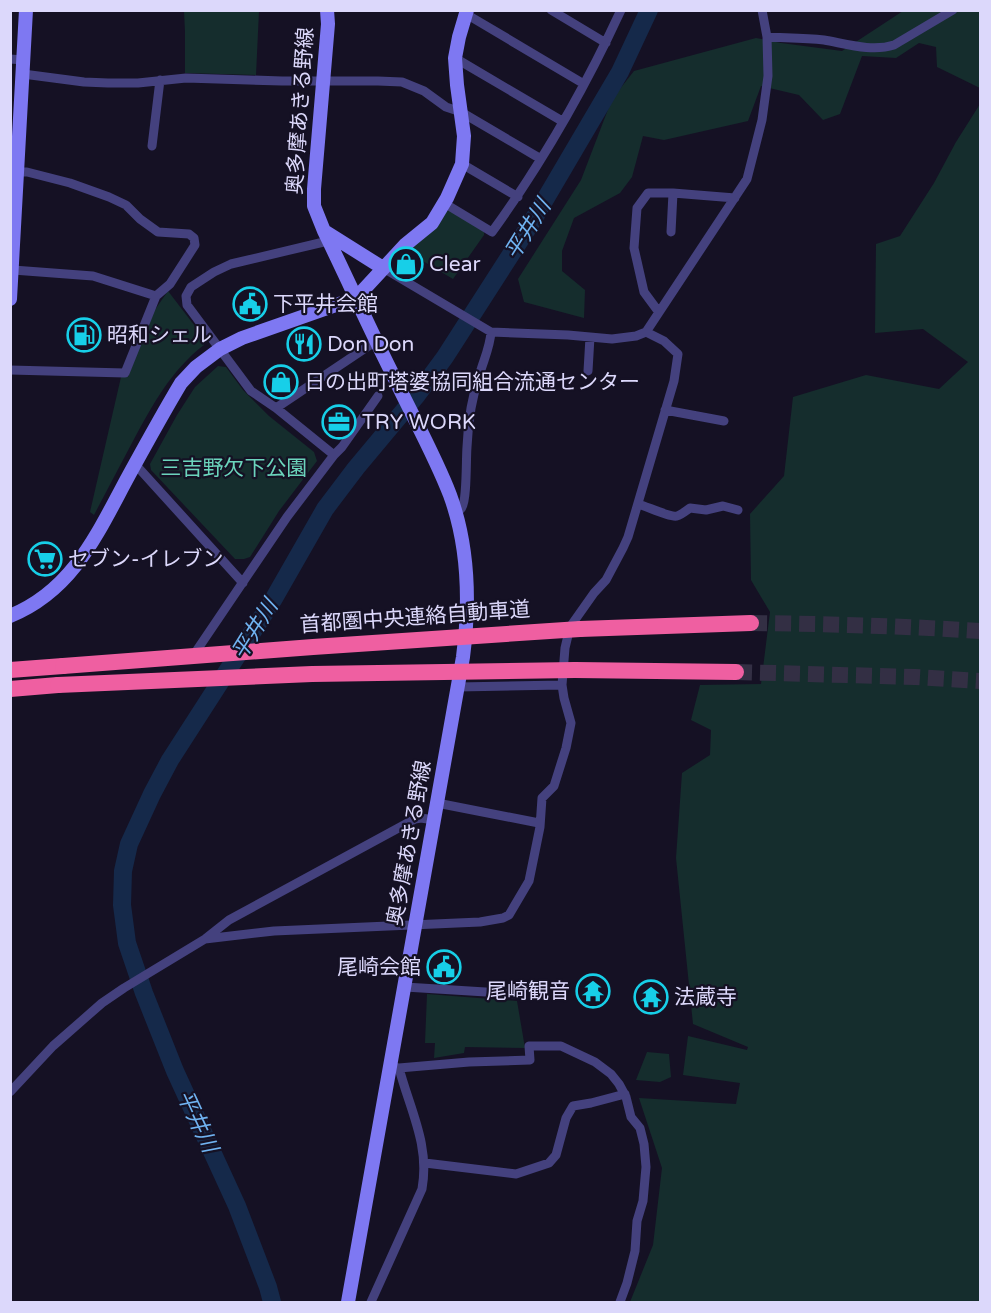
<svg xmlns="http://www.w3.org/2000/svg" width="991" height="1313" viewBox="0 0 991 1313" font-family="'Varela Round','Noto Sans JP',sans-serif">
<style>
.green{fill:#152d2d}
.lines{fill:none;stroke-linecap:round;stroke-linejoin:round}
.river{stroke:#15294a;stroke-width:18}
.highway-tunnel{stroke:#332f44;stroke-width:16;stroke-dasharray:16 8;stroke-linecap:butt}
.street{stroke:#44417e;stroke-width:9}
.secondary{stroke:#7e78f2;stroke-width:14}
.highway{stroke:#ef5fa1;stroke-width:16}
.highway-bridge{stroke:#ef5fa1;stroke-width:16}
.labels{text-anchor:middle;stroke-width:4.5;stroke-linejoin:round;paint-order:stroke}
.street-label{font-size:21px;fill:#dcd8fb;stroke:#151124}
.poi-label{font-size:21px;fill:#dcd8fb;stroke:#151124;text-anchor:start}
.park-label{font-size:21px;fill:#6bd4bc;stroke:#151124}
.water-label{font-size:22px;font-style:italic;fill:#70b3f1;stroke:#151124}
</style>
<rect width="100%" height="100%" fill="#151124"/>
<path class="green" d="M235 11V12L259 11 256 75 185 73V32L184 11Z
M903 11H980V88L937 67 936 47 919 43 896 58 862 56 840 114 823 120 799 95 761 86 748 121 664 140 643 136 632 177 620 193 574 218 562 251V271L585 290 584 318 524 302 518 279 581 180 612 99 634 71 756 38 781 43 842 51Z
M980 104V1302H630L653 1245 662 1168 639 1098 736 1104 740 1083 683 1075 688 1036 747 1050 748 1047 693 1024 676 858 682 773 710 755 711 730 691 720 700 685 761 684 770 612 751 580 750 514 784 476 793 397 866 375 939 389 968 362 923 329 875 333 876 244 900 236 934 183 956 142Z
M450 210 484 231V235L453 279 406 251 445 212Z
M168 291 204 338V345C171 370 152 406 133 441 120 466 107 490 94 515L90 512 121 377H128L152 314Z
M218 366 226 367 243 390 269 416 314 452 317 461 279 511 250 557 244 559H235L151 470 150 464 177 415 195 387Z
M427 994 517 1001 525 1048 465 1047 464 1053 434 1058 435 1043H425Z
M647 1052 669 1054 671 1077 660 1082 636 1080Z"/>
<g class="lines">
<path class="river" d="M272 1302 268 1287 237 1206 175 1071 144 993 127 943 122 905 123 871 129 844 152 794 170 760 273 600 325 509 356 468 417 395 445 357 533 220 620 72 649 10"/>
<path class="highway-tunnel" d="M751 623C828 624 904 626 980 631
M736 672 915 677 980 681"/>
<path class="street" d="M551 10 606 43
M466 14 584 84
M767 37C786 38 805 38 824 40 847 44 872 52 894 45L953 10
M455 58 562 121
M10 59 24 60
M23 74 84 82 108 83H138L186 78 282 81H378L402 82 424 91 446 107 461 112 541 159
M152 146 160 80
M462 164 518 197
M444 203 492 232C542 163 585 88 621 10
M671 232 673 193
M328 241 231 264 214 272 191 287 186 296 187 305 251 391 276 408 334 455
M383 268 491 332 568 335 612 339 636 336 646 332 747 179 762 120 768 76 767 37 762 10
M13 270 93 276 156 296
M658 311 644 292 634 248 637 208 648 193H673L735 198
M10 370 125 373 156 296 170 284 195 245 194 238 189 234 158 232 140 219 126 205 109 197 70 183 27 172H18
M588 371 590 337
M276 408 376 341
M665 410 724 421
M135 464 243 583
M638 504C646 506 671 518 677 516 681 515 687 510 690 508L706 510 723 506 738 510
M455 513C458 511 461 510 462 507 467 500 466 458 467 447 468 422 472 396 480 373 484 359 490 347 491 332
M197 650 287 517 334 455 342 447 378 396
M458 687 562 685
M437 803 539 823
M205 939 274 931 480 922 503 918 509 915 529 881 540 827 542 798 554 786 566 748 571 723 564 698 562 685 565 648 570 627 594 593 606 580 623 548 628 537 674 381 678 354 664 341 646 332
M405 987 518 994
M399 1068 469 1062 530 1060 529 1046H561L595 1062 611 1074 619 1084 626 1097 631 1117 640 1128 644 1144 646 1167 643 1201 637 1221 635 1251 627 1283 620 1302
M10 1092 53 1046 102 1003 124 988 205 939 229 920 415 819 421 818 434 820
M425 1163 516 1174 549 1163 556 1155 566 1118 573 1106 591 1103 625 1094
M371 1302 422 1189C430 1145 410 1110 399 1068L395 1067"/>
<path class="secondary" d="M327 10 328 24 314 189V206L324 231C348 280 370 330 395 379 413 417 435 456 450 495 469 547 470 603 463 657L348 1302
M324 231 383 268
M10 299 26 10
M10 616C74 590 98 532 129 475 146 444 163 413 181 383L196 367 220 349 242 338 356 298 405 245 432 223 447 198 462 164 464 136 457 85 455 58 459 37 467 10"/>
<path class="highway" d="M580 629 751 623
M10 670 63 666
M575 670 736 672
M10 689 58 685"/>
<path class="highway-bridge" d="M63 666 313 647 580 629
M58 685 312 674 575 670"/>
</g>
<defs>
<g id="shop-ring" transform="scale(1.725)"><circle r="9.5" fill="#151124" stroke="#17cfe8" stroke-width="1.5"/><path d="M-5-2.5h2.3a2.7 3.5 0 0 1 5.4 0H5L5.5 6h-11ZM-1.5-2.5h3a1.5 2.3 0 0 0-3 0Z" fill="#17cfe8"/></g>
<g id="civic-ring" transform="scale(1.725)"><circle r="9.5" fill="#151124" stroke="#17cfe8" stroke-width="1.5"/><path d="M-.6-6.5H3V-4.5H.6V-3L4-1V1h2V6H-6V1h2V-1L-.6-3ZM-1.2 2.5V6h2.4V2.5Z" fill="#17cfe8"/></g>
<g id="fuel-ring" transform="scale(1.725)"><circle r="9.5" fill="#151124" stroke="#17cfe8" stroke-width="1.5"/><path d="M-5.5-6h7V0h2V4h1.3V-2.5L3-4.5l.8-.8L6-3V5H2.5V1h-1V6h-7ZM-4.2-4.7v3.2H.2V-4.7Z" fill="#17cfe8"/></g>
<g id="restaurant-ring" transform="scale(1.725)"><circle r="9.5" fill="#151124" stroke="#17cfe8" stroke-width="1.5"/><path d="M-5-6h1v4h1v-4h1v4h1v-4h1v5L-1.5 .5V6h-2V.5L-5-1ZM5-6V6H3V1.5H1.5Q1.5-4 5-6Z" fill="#17cfe8"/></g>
<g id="office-ring" transform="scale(1.725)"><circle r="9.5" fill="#151124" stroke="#17cfe8" stroke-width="1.5"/><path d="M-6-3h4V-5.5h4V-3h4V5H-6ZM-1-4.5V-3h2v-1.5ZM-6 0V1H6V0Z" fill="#17cfe8"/></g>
<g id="supermarket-ring" transform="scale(1.725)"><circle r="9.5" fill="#151124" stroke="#17cfe8" stroke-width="1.5"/><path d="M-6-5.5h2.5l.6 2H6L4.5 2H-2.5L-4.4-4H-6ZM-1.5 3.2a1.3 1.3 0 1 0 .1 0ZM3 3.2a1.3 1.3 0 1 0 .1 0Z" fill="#17cfe8"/></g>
<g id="temple-ring" transform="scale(1.725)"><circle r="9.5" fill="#151124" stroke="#17cfe8" stroke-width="1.5"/><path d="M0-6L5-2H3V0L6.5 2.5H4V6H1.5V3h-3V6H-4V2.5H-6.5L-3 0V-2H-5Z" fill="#17cfe8"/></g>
</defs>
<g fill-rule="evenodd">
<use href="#shop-ring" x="406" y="264"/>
<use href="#civic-ring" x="250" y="304"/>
<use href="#fuel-ring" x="84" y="335"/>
<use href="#restaurant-ring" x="304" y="344"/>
<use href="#shop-ring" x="281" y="382"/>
<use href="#office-ring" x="339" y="422"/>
<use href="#supermarket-ring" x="45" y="559"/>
<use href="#civic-ring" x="444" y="967"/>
<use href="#temple-ring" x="593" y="991"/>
<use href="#temple-ring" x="651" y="997"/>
</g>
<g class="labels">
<g class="street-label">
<text transform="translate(300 111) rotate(-86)" y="7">奥多摩あきる野線</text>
<text transform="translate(415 617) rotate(-4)" y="7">首都圏中央連絡自動車道</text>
<text transform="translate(409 843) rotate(-80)" y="7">奥多摩あきる野線</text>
</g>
<g class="poi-label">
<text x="429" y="271">Clear</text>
<text x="273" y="311">下平井会館</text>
<text x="107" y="342">昭和シェル</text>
<text x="327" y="351">Don Don</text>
<text x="304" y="389">日の出町塔婆協同組合流通センター</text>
<text x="362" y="429">TRY WORK</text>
<text x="68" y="566">セブン-イレブン</text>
<text x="421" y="974" text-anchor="end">尾崎会館</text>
<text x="570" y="998" text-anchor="end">尾崎観音</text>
<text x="674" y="1004">法蔵寺</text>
</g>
<g class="park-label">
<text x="234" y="475">三吉野欠下公園</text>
</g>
<g class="water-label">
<text transform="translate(527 229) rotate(-58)" y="8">平井川</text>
<text transform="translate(254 629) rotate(-58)" y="8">平井川</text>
<text transform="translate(198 1121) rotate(65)" y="8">平井川</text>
</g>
</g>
<rect width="991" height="1313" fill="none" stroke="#dcd8fb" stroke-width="24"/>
</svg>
